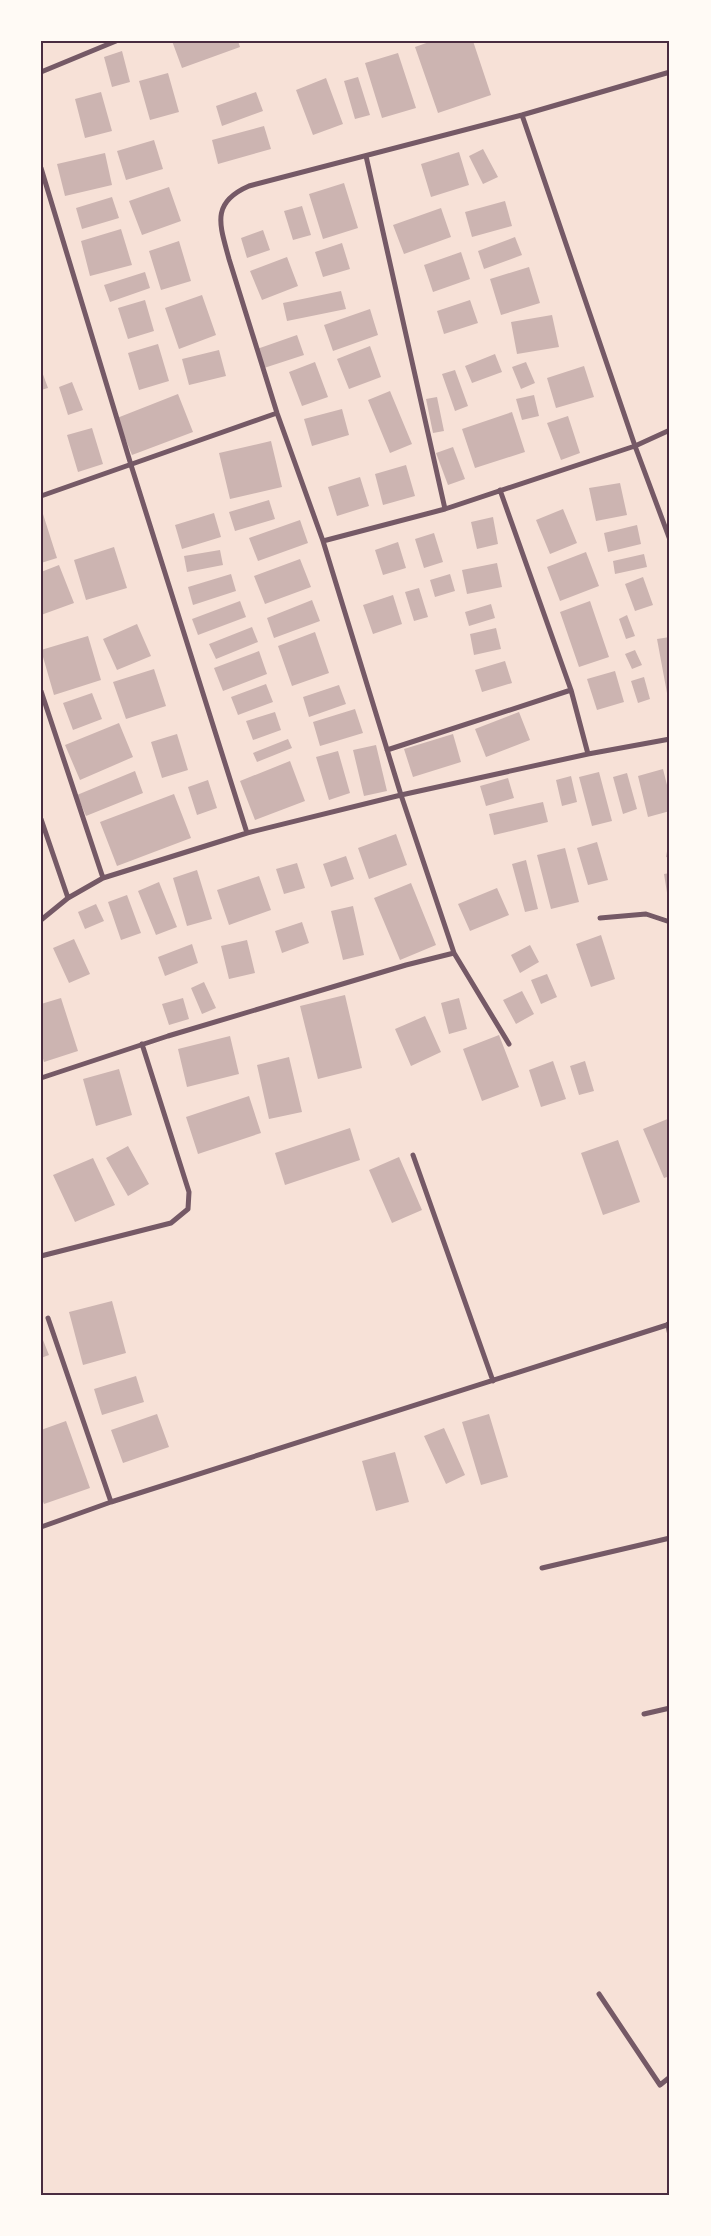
<svg xmlns="http://www.w3.org/2000/svg" width="711" height="2236" viewBox="0 0 711 2236" font-family="Figtree,sans-serif">
<style>
.building{fill:#ccb4b1}
.lines{fill:none;stroke-linecap:round;stroke-linejoin:round}
.minor{stroke:#755966;stroke-width:5}
.neatline{fill:none;stroke:#4a2c40;stroke-width:2}
</style>
<rect width="100%" height="100%" fill="#f7e1d7"/>
<path class="building" d="M172 41H238L240 47 182 68Z
M432 41H473L491 95 438 113 415 47Z
M122 51 130 82 112 87 104 57Z
M398 53 416 108 382 118 365 63Z
M168 73 179 112 150 120 139 81Z
M358 77 370 115 355 119 344 81Z
M326 78 343 124 313 135 296 90Z
M101 92 112 131 85 138 75 99Z
M256 92 263 111 222 126 216 106Z
M264 126 271 149 218 164 212 140Z
M154 140 163 169 126 180 117 151Z
M483 149 498 177 483 184 469 156Z
M459 152 469 185 431 197 421 164Z
M105 153 112 185 65 196 57 164Z
M344 183 358 228 323 239 309 194Z
M169 187 181 221 142 235 129 201Z
M112 197 119 218 82 229 76 208Z
M505 201 512 226 472 237 465 212Z
M302 206 311 235 293 240 284 211Z
M441 208 451 237 404 254 393 225Z
M121 229 132 265 90 276 81 241Z
M263 230 270 250 247 258 241 238Z
M515 237 522 255 484 269 478 251Z
M179 241 191 281 161 290 149 251Z
M342 243 350 269 323 277 315 252Z
M461 252 470 279 433 292 424 265Z
M287 257 298 286 262 300 250 271Z
M529 267 540 303 501 315 490 279Z
M145 272 150 288 110 302 104 285Z
M341 291 346 309 287 321 283 303Z
M202 295 216 335 179 349 165 308Z
M145 300 154 331 128 339 118 308Z
M470 300 478 323 444 334 437 311Z
M370 309 378 335 333 351 324 325Z
M552 315 559 347 517 354 511 322Z
M297 335 304 355 264 368 257 349Z
M158 344 169 381 139 390 128 353Z
M370 346 381 377 349 389 337 359Z
M219 350 226 376 189 385 182 359Z
M495 354 502 372 472 383 465 366Z
M315 362 328 397 302 406 289 372Z
M526 362 535 383 521 389 512 367Z
M584 366 594 397 556 408 547 378Z
M41 369 48 388 41 390Z
M455 370 468 406 455 411 442 374Z
M72 382 83 410 68 415 59 387Z
M390 391 412 444 390 453 368 400Z
M178 394 193 432 132 455 117 418Z
M534 395 539 416 522 420 516 399Z
M437 397 444 431 433 433 426 399Z
M342 409 349 435 312 446 304 419Z
M512 412 525 452 475 468 462 429Z
M568 416 580 453 561 460 547 423Z
M92 428 103 464 78 472 67 435Z
M271 441 282 487 230 499 219 453Z
M453 447 465 479 448 485 436 453Z
M406 465 415 496 383 505 375 474Z
M360 477 369 506 337 516 328 487Z
M620 483 627 515 596 521 589 488Z
M269 500 275 519 235 531 229 512Z
M563 509 577 543 550 554 536 520Z
M214 513 221 537 182 549 175 525Z
M43 514 57 558 41 563V515Z
M493 517 498 544 477 549 471 522Z
M300 520 308 543 258 561 249 538Z
M637 525 641 544 608 552 604 533Z
M434 533 443 562 424 568 415 539Z
M398 542 406 568 383 575 375 550Z
M114 547 127 588 86 600 74 560Z
M220 550 223 565 187 572 184 556Z
M586 552 599 586 560 601 547 567Z
M644 554 647 567 615 574 613 561Z
M300 559 311 587 265 604 254 576Z
M497 563 502 587 467 594 462 570Z
M59 565 74 603 41 615V572Z
M231 574 236 591 193 605 188 587Z
M450 574 455 591 435 597 430 580Z
M643 577 653 605 635 611 625 584Z
M419 588 428 617 414 621 405 592Z
M393 595 402 624 373 634 363 605Z
M312 600 320 621 274 638 267 618Z
M240 601 246 617 198 635 192 619Z
M590 601 609 657 579 667 560 612Z
M491 604 495 618 469 626 465 612Z
M627 615 635 636 626 639 619 619Z
M137 624 151 656 117 670 103 639Z
M252 627 258 642 216 659 209 644Z
M496 628 501 649 474 655 470 634Z
M315 632 329 673 292 686 278 646Z
M88 636 101 680 54 695 41 650Z
M670 637V692L667 693 657 639Z
M635 650 642 665 632 669 625 654Z
M259 651 267 674 223 691 214 668Z
M505 661 512 683 482 692 475 670Z
M154 669 166 706 126 719 113 682Z
M615 671 624 702 597 710 587 679Z
M644 677 650 699 638 703 631 681Z
M266 684 273 702 238 715 231 697Z
M339 685 346 704 309 717 303 697Z
M92 693 102 719 73 730 63 703Z
M355 709 363 733 320 746 313 722Z
M275 712 281 730 253 740 246 721Z
M519 712 530 740 486 757 475 729Z
M119 723 133 757 80 780 65 745Z
M177 734 188 770 162 778 151 742Z
M453 734 461 762 413 777 404 749Z
M288 739 292 748 257 762 253 753Z
M376 745 387 791 364 796 353 750Z
M338 751 350 793 329 800 316 757Z
M290 761 305 801 255 820 240 781Z
M663 769 670 797V811L648 817 638 776Z
M135 771 143 793 86 816 77 795Z
M599 772 612 821 592 826 579 777Z
M627 773 637 809 623 814 613 777Z
M571 776 577 802 562 806 556 780Z
M508 778 514 798 486 806 480 786Z
M208 780 217 808 197 815 188 787Z
M174 794 191 838 117 866 100 822Z
M543 802 548 822 494 835 489 814Z
M396 834 407 865 369 879 358 848Z
M669 840H670V858L666 857Z
M597 842 608 880 588 885 577 848Z
M565 848 579 902 551 909 537 855Z
M346 856 354 879 331 887 323 864Z
M526 860 538 909 525 912 512 864Z
M297 863 305 888 284 894 276 869Z
M197 870 212 919 187 926 173 878Z
M670 873V905H669L664 874Z
M259 876 271 910 229 925 217 890Z
M159 882 177 927 156 935 138 891Z
M411 883 436 945 400 960 374 898Z
M497 888 509 915 470 931 458 904Z
M127 895 141 933 121 940 108 902Z
M96 904 104 921 85 929 78 912Z
M353 906 364 955 343 960 331 911Z
M302 922 309 943 282 953 275 931Z
M601 935 615 979 591 987 576 944Z
M74 939 90 974 69 983 53 948Z
M247 940 255 973 229 979 221 946Z
M192 944 198 963 165 976 158 957Z
M530 945 539 962 520 973 511 955Z
M547 974 557 997 541 1004 531 980Z
M204 982 216 1008 202 1014 191 988Z
M522 991 534 1014 516 1024 503 1000Z
M345 995 362 1068 318 1079 300 1006Z
M61 998 78 1051 44 1062 41 1052V1004Z
M183 998 189 1019 169 1025 162 1004Z
M459 998 467 1029 449 1034 441 1003Z
M425 1016 441 1052 411 1066 395 1029Z
M499 1035 519 1087 482 1101 463 1049Z
M230 1036 239 1074 187 1087 178 1049Z
M289 1057 302 1112 269 1119 257 1065Z
M553 1061 566 1099 541 1107 529 1070Z
M585 1061 594 1091 579 1095 570 1066Z
M119 1069 132 1115 96 1126 83 1079Z
M249 1096 261 1133 198 1154 186 1117Z
M670 1118V1176L664 1178 643 1129Z
M350 1128 360 1160 285 1185 275 1153Z
M618 1140 640 1202 603 1215 581 1153Z
M128 1146 149 1184 128 1196 106 1158Z
M399 1157 422 1210 392 1223 369 1170Z
M93 1158 115 1205 75 1222 53 1175Z
M112 1301 126 1353 83 1365 69 1312Z
M41 1335 49 1355 41 1358Z
M136 1376 144 1402 102 1415 94 1389Z
M157 1414 169 1447 123 1463 111 1430Z
M489 1414 508 1477 481 1485 462 1422Z
M66 1421 90 1488 44 1504 41 1497V1430Z
M444 1428 465 1475 446 1484 424 1436Z
M395 1452 409 1502 376 1511 362 1461Z"/>
<g class="lines">
<path class="minor" d="M41 72 116 41
M522 115 635 446 670 540
M366 156 445 509
M41 168 131 465 247 833
M500 490 571 690 588 754
M41 496 277 413
M323 541 445 509 635 446 670 430
M41 691 103 878
M387 750 571 690
M41 819 68 898
M600 918 646 914 670 922
M41 920 68 898 103 878 247 833 401 795 588 754 670 739
M509 1044 454 953 401 795 323 541 277 413 229 259C220 225 210 203 249 186L522 115 670 72
M41 1078 168 1036 406 965 454 953
M413 1155 493 1381
M41 1256 171 1223 188 1209 189 1192 142 1044
M48 1318 111 1502
M668 1324 670 1336
M41 1527 111 1502 670 1324
M542 1568 670 1538
M644 1714 670 1708
M599 1994 660 2085 670 2077"/>
</g>
<rect width="711" height="2236" fill="none" stroke="#fffaf5" stroke-width="85"/>
<rect x="42" y="42" width="626" height="2152" class="neatline"/>
</svg>
